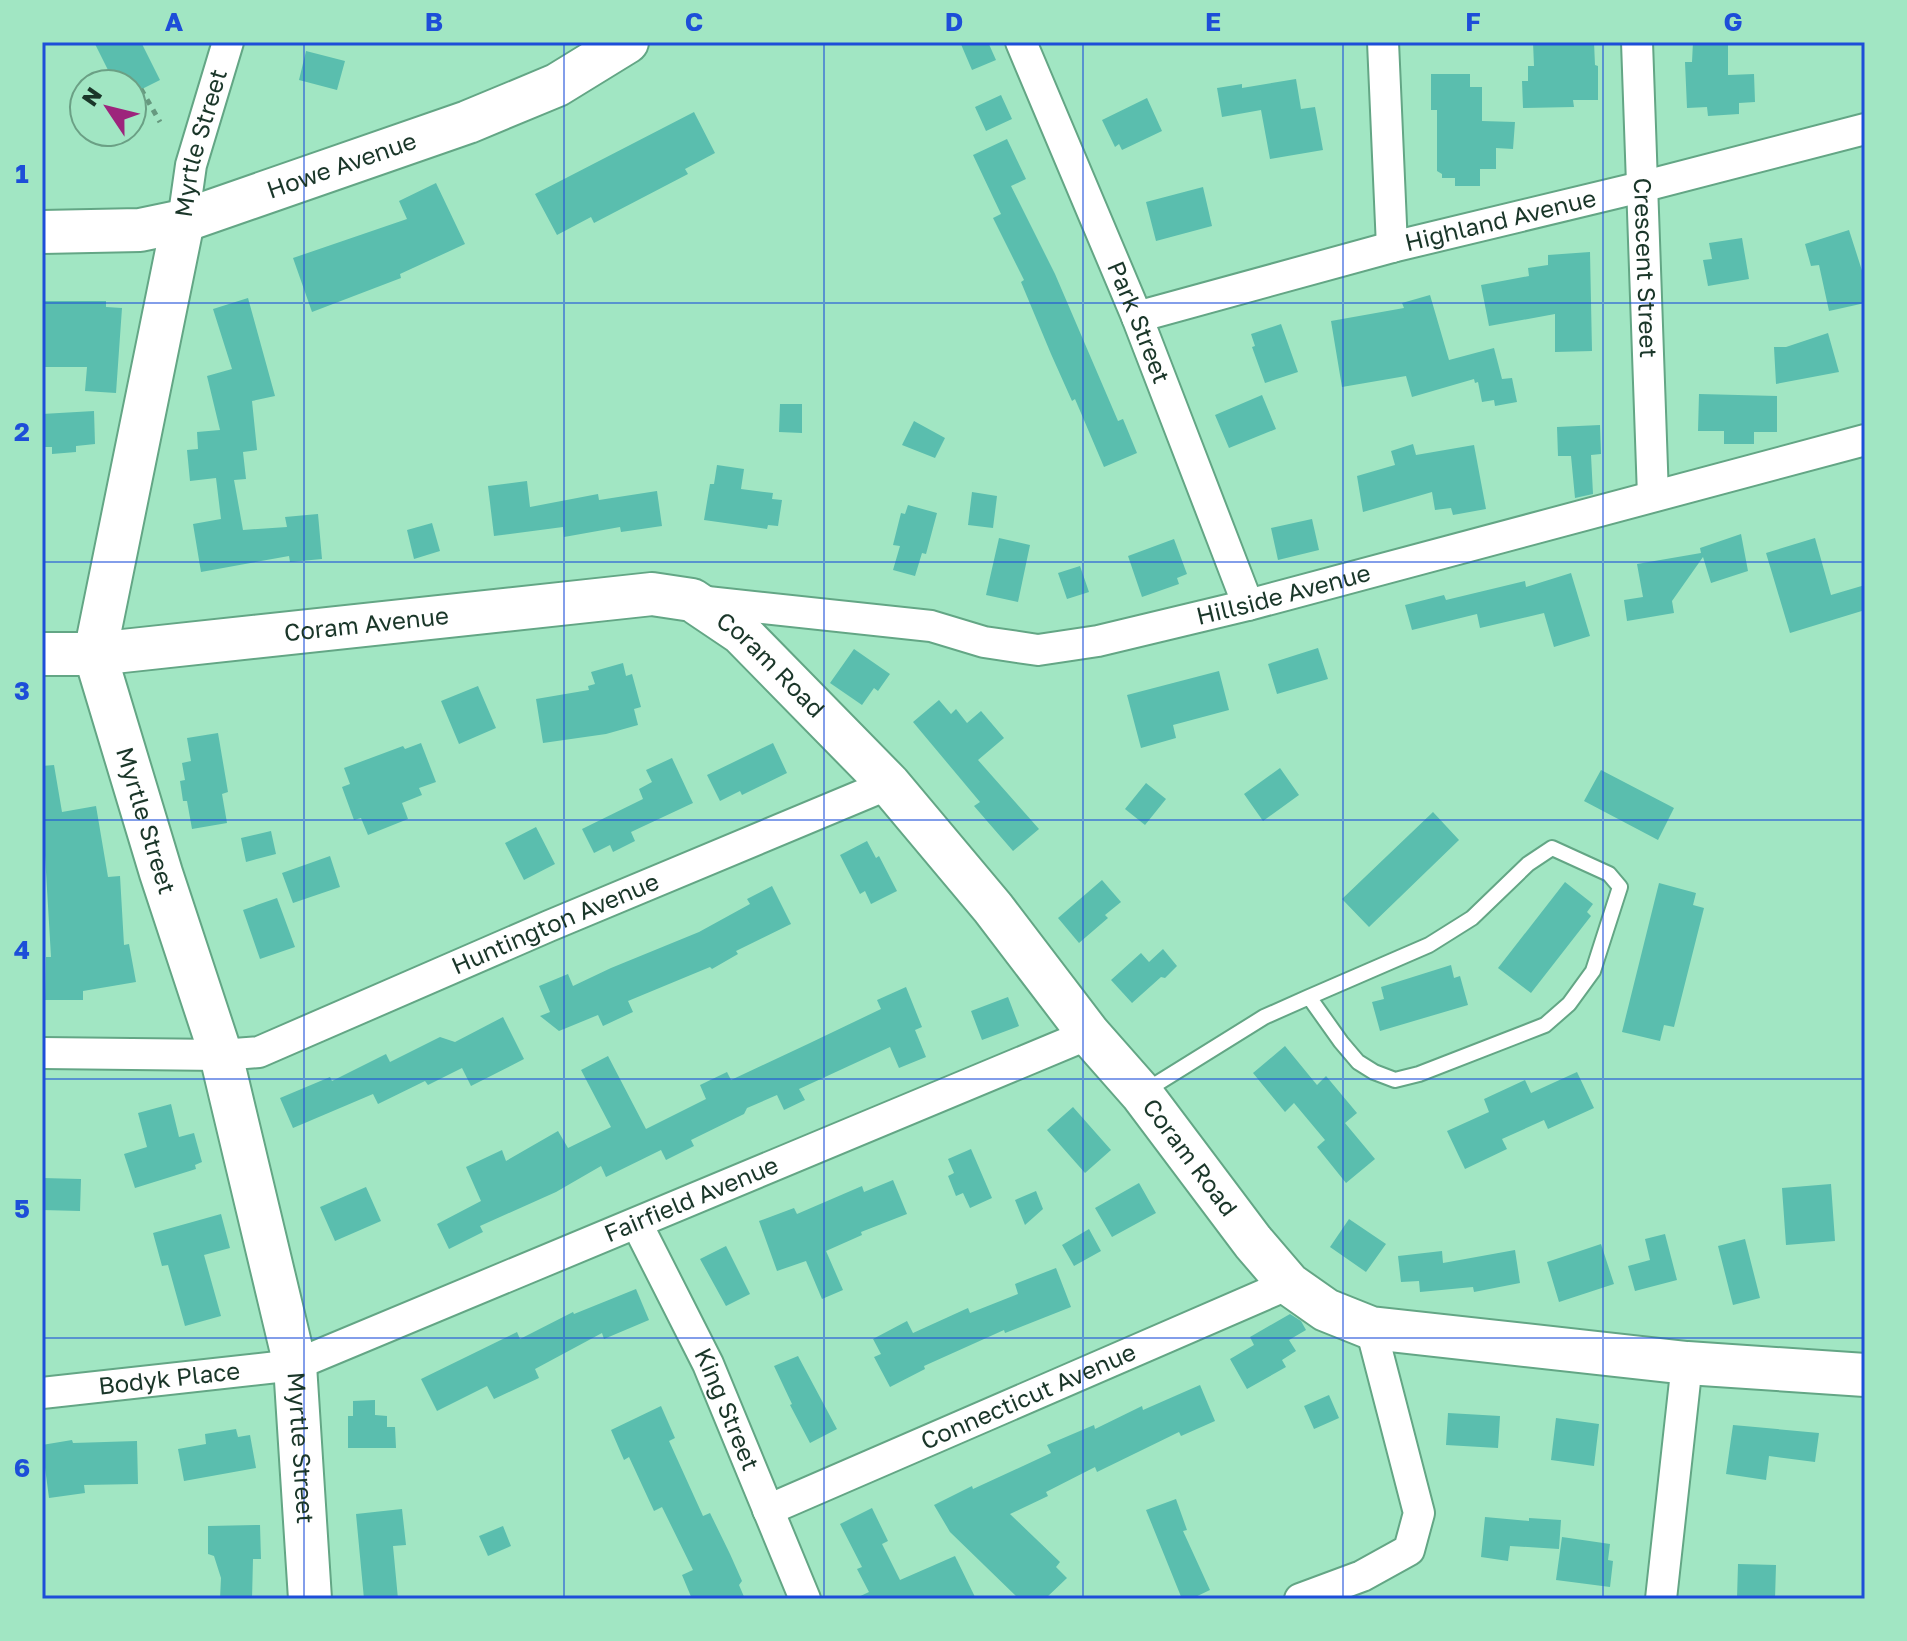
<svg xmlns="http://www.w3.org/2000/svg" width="1907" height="1641" viewBox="0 0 1907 1641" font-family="'Golos Text',sans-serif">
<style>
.building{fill:#5abeae}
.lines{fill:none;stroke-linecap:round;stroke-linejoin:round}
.lane-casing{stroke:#63a685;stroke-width:18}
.street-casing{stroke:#63a685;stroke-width:34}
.secondary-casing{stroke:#63a685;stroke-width:46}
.path{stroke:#66997f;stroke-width:5;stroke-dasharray:6 6;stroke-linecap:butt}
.lane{stroke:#fff;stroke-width:14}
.street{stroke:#fff;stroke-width:30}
.secondary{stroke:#fff;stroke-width:42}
.grid{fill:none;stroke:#1d4ed8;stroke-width:2;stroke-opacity:0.55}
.labels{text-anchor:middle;stroke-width:6;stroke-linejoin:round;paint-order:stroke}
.street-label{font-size:24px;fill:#1a3629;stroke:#a1e6c3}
.neatline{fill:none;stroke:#1d4ed8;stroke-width:3}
.grid-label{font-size:26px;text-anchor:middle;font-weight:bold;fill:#1d4ed8}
</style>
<rect width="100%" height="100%" fill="#a1e6c3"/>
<path class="building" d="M94 42H141L160 80 132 94V84H115Z
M960 42H988L996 60 972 70Z
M1533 42H1594L1595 65 1598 66V100H1573L1574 107 1523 108 1522 81H1528V66H1534Z
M1693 42H1728V75L1754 74 1755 102 1739 103V114L1708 116 1707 107 1687 108 1685 62H1692Z
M306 51 345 61 337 90 299 80Z
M1431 74H1470V87H1482V121L1515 122 1513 149 1496 148V169H1480V186H1455V178H1442V174L1437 171V110H1431Z
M1296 79 1301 109 1315 107 1323 150 1270 159 1261 110 1222 117 1217 88 1242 84V88Z
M1001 95 1012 119 986 131 975 107Z
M1147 98 1162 131 1122 150 1119 144 1115 147 1102 120Z
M694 112 715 153 685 169 688 174 594 223 591 217 557 235 535 194Z
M1007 139 1026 179 1011 186 1055 274 1118 421 1123 419 1137 453 1104 467 1075 399 1072 401 1051 354 1021 282 1024 280 993 218 1001 214 973 155Z
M436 183 465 244 400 274 401 278 312 312 293 258 407 219 399 201Z
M1203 187 1212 226 1156 241 1146 202Z
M1849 230 1865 280V303L1829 311 1819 265 1811 266 1805 244Z
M1742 238 1749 279 1708 286 1703 260 1712 259 1709 243Z
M1590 252 1592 351 1555 352V314L1489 326 1481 285 1529 276 1528 268 1548 265V255Z
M1430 295 1449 360 1494 348 1502 379 1512 378 1517 402 1495 406 1494 400 1482 402 1478 382 1475 383 1474 379 1412 397 1406 376 1342 387 1331 321 1404 308 1402 303Z
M248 298 275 396 252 401 257 450 243 452 246 479 234 480 243 530 287 527 285 517 318 514 322 559 290 562 289 556 201 572 193 524 221 519 216 478 190 481 187 450 198 449 197 432 220 430 207 376 232 369 213 309Z
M42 301H106V307L122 308 116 393 85 391 87 367H42Z
M1281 324 1298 372 1265 383 1252 347 1255 346 1251 334Z
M1828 333 1839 372 1776 384 1774 347H1786Z
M1699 394 1777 396V432H1754V444H1724V431H1698Z
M1262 395 1276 429 1229 448 1215 415Z
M780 404H802V433L779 432Z
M94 411 95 444 76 446V452L52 454V447H42V414Z
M914 421 945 438 935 458 902 445Z
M1600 425 1601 454 1591 455 1593 494 1575 498 1571 456H1558L1557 427Z
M1413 444 1416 455 1474 445 1486 509 1453 515 1451 508 1435 510 1432 492 1363 512 1357 476 1395 465 1391 451Z
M717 465 744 469 741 489 773 493 772 499 782 500 778 526 768 525 767 529 704 520 710 484H714Z
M527 481 530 507 598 494 599 500 657 491 662 526 621 532 620 527 564 537 563 527 494 536 488 486Z
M972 492 997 496 993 528 968 525Z
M908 505 937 513 926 554 922 553 915 576 893 570 900 546 893 545 901 513 905 514Z
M1312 519 1319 550 1278 560 1271 528Z
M432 523 440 551 414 559 407 530Z
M1741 534 1748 571 1711 583 1703 557 1672 601 1674 613 1627 621 1624 600 1643 597 1637 564 1701 553 1700 548Z
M999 538 1030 545 1018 602 986 595Z
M1815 538 1831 595 1865 585V610L1790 633 1766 553Z
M1174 539 1187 574 1177 578 1179 584 1142 597 1128 556Z
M1080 566 1089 592 1067 599 1058 573Z
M1571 573 1590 636 1554 647 1544 613 1480 628 1477 614 1412 630 1405 605 1444 595 1446 600 1525 581 1526 587Z
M1318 648 1328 679 1277 694 1268 664Z
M854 649 890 674 878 691 874 688 862 705 830 683Z
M623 663 626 676 632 674 641 707 634 709 638 725 606 734 543 743 536 699 589 690 588 686 595 684 591 672Z
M1219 671 1229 710 1173 725 1176 738 1141 748 1127 695Z
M478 686 496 728 459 744 441 701Z
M939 700 951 714 956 709 967 723 981 711 1004 738 978 760 1039 829 1013 851 974 806 980 802 913 722Z
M218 733 228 792 222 794 227 823 192 829 187 801H183L180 781 185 780 182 763 191 761 187 738Z
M421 743 436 782 419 788 422 795 402 803 408 819 368 835 361 818 354 820 342 787 350 784 344 768 403 746 405 749Z
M773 743 787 773 742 795 740 791 720 801 707 775Z
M672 758 693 803 631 832 635 841 613 852 610 845 594 853 582 829 643 799 639 789 652 782 646 770Z
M54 765 62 812 96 806 108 877 120 876 124 945 129 944 136 982 83 991V1000H45L46 957H51L45 855 42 856V766Z
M1280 768 1299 795 1263 821 1244 794Z
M1601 770 1674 808 1658 840 1584 801Z
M1146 783 1166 799 1145 825 1125 809Z
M1433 812 1459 840 1369 927 1342 899Z
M536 827 555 864 524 880 505 843Z
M271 831 276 854 246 862 241 838Z
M867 841 876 858 879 856 897 891 871 904 865 891 860 894 840 855Z
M330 856 340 887 293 903 282 873Z
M1102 880 1121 902 1105 915 1108 918 1079 943 1058 918Z
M1565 882 1593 904 1587 912 1591 916 1531 993 1498 968Z
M1659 883 1696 893 1693 905 1704 908 1674 1027 1664 1025 1660 1041 1622 1032Z
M772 886 791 924 736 951 738 954 712 969 710 967 628 1001 633 1012 603 1026 598 1015 559 1031 540 1016 550 1012 539 986 568 974 573 986 611 968 699 932 750 904 747 899Z
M277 898 295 947 260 959 243 910Z
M1163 949 1177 966 1165 978 1161 977 1132 1003 1111 980 1141 953 1149 962Z
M1451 965 1454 978 1460 976 1468 1005 1380 1031 1372 1002 1384 999 1381 987Z
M906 987 922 1027 915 1030 926 1057 899 1068 890 1047 799 1089 805 1100 784 1110 777 1095 747 1108 744 1114 691 1140 694 1146 666 1160 661 1150 606 1177 601 1166 556 1192 480 1226 483 1232 449 1249 437 1224 481 1201 466 1167 502 1150 506 1161 558 1131 568 1148 611 1127 581 1070 608 1056 646 1129 706 1099 700 1085 727 1072 731 1080 810 1043 881 1009 877 1000Z
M1008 997 1019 1026 982 1040 971 1011Z
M503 1017 524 1059 471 1086 462 1068 428 1085 425 1081 378 1104 373 1094 293 1128 280 1098 330 1077 332 1081 386 1054 390 1062 440 1037 455 1042Z
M1285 1046 1317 1085 1326 1076 1357 1113 1345 1123 1375 1159 1346 1183 1317 1147 1325 1140 1294 1103 1285 1112 1253 1073Z
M1577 1072 1594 1108 1548 1129 1544 1120 1502 1139 1507 1149 1465 1169 1447 1131 1489 1112 1484 1099 1525 1080 1531 1093Z
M171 1104 179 1137 194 1133 202 1162 195 1165 196 1169 135 1188 124 1154 147 1147 138 1113Z
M1073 1107 1111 1150 1085 1173 1047 1130Z
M971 1149 992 1198 970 1208 963 1193 956 1196 948 1176 954 1173 948 1159Z
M42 1178 81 1179 80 1211 42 1210Z
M893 1180 907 1214 861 1232 862 1235 826 1251 843 1290 822 1299 806 1261 777 1271 759 1221 794 1208 797 1214 862 1186 864 1192Z
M1139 1183 1156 1213 1112 1237 1095 1208Z
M1831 1184 1835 1241 1786 1245 1782 1188Z
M366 1187 381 1221 335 1241 320 1207Z
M1036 1191 1043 1209 1025 1225 1015 1200Z
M221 1214 230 1248 204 1255 221 1316 185 1326 168 1265 162 1266 153 1233Z
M1349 1219 1386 1244 1366 1272 1330 1247Z
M1089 1229 1101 1251 1074 1266 1062 1245Z
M1665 1234 1677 1280 1635 1291 1628 1266 1650 1260 1645 1239Z
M1745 1239 1760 1298 1733 1305 1718 1246Z
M1601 1244 1614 1284 1559 1302 1547 1262Z
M726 1246 750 1294 726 1306 700 1259Z
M1515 1250 1520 1283 1474 1292 1473 1287 1420 1292 1419 1281 1401 1282 1398 1256 1442 1251 1443 1263Z
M1056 1268 1071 1307 1005 1333 1004 1330 924 1366 925 1369 890 1387 874 1357 881 1354 873 1339 907 1321 913 1333 968 1308 970 1313 1018 1294 1015 1284Z
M636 1289 649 1320 604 1339 602 1333 535 1369 539 1378 494 1399 487 1386 437 1411 421 1379 517 1332 520 1339 573 1312 574 1314Z
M1290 1314 1301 1321 1306 1330 1289 1340 1296 1351 1282 1360 1286 1367 1247 1389 1230 1359 1254 1345 1250 1337Z
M798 1356 837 1429 810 1443 790 1405 792 1404 774 1366Z
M1200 1385 1215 1421 1181 1436 1179 1432 1097 1472 1095 1467 1046 1492 1048 1496 1010 1514 1060 1562 1056 1567 1067 1578 1045 1599H1019L950 1532 934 1505 972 1486 973 1489 1051 1453 1047 1445 1094 1425 1095 1429 1142 1406 1143 1410Z
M1329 1395 1339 1418 1314 1429 1304 1406Z
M375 1400V1415L387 1416V1427H395L396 1448H348V1416H353V1401Z
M661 1406 675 1438 669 1441 703 1516 710 1513 730 1554 742 1581 739 1585 745 1599H692L682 1575 693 1570 662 1507 654 1511 629 1457 624 1460 611 1430Z
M1448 1413 1500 1416 1498 1448 1446 1445Z
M1556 1418 1599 1424 1594 1466 1551 1460Z
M1733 1425 1819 1433 1815 1462 1769 1456 1766 1480 1726 1474Z
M236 1429 238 1437 250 1435 256 1468 184 1481 178 1449 206 1444 205 1434Z
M72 1440 73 1443 137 1441 138 1484 84 1485 85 1493 49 1498 42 1445Z
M1176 1499 1187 1530 1183 1531 1210 1590 1191 1599H1182L1146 1510Z
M872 1508 888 1541 882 1544 900 1580 955 1556 976 1599H854L869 1592 857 1569 862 1567 840 1524Z
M402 1509 406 1545 393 1546 398 1599H364L356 1514Z
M1485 1517 1529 1521V1518L1561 1520 1559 1549 1510 1546 1508 1561 1481 1557Z
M260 1525 261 1559H253L252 1599H220L221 1578 214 1556 208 1554V1526Z
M503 1526 511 1546 488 1556 479 1536Z
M1562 1537 1610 1544 1608 1560 1613 1561 1610 1587 1556 1580Z
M1738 1564 1776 1565 1775 1599H1737Z"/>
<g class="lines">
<g class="lane-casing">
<path id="lane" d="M1145 1091 1264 1017 1309 997 1341 1042 1358 1062 1374 1072 1395 1080 1419 1074 1545 1025 1569 1004 1593 971 1620 887 1609 874 1552 848 1528 864 1472 918 1429 945 1309 997"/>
</g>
<g class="street-casing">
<g id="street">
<path id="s1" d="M1021 42 1137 317 1248 605"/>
<path d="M1383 42 1392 247"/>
<path id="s2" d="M1637 42 1653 496"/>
<path id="s3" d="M183 221 191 165 228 42"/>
<path id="s4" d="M1137 317 1392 247 1641 187 1865 129"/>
<path id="s5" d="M698 601 931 626 984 642 1038 650 1098 641 1248 605 1865 440"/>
<path id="s6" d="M42 1053 221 1055 259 1052 549 926 889 784"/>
<path id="s7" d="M637 1224 708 1364 805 1599"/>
<path id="s8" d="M42 1393 295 1365 1089 1034"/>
<path id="s9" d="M768 1510 1289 1284"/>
<path d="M1300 1599 1362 1576 1409 1550 1419 1513 1371 1328"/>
<path d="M1661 1599 1687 1363"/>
</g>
</g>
<g class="secondary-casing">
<g id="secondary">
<path id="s10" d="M183 221 95 654 161 873 221 1055 295 1365 310 1599"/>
<path id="s11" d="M42 232 140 230 183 221 468 122 557 85 627 42"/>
<path id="s12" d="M42 654H95L652 594 692 600 741 633 889 784 993 908 1089 1034 1141 1093 1253 1242 1289 1284 1326 1310 1371 1328 1687 1363 1865 1375"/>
</g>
</g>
<path class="path" d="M141 89 160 122"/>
<use href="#lane" class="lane"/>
<use href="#street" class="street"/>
<use href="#secondary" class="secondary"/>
</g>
<path class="grid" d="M304 42V1599M564 42V1599M824 42V1599M1083 42V1599M1343 42V1599M1603 42V1599M42 303H1865M42 562H1865M42 820H1865M42 1079H1865M42 1338H1865"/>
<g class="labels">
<g class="street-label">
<text dy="8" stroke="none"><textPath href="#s3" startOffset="80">Myrtle Street</textPath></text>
<text dy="8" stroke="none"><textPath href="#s11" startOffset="310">Howe Avenue</textPath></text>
<text dy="8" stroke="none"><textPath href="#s4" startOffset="376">Highland Avenue</textPath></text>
<text dy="8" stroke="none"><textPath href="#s2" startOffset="226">Crescent Street</textPath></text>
<text dy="8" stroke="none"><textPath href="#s1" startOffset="304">Park Street</textPath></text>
<text dy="8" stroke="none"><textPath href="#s5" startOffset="596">Hillside Avenue</textPath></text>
<text dy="8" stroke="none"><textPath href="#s12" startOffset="326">Coram Avenue</textPath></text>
<text dy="8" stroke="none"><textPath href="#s12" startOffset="756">Coram Road</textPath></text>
<text dy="8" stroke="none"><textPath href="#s10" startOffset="616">Myrtle Street</textPath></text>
<text dy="8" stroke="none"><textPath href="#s6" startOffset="540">Huntington Avenue</textPath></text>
<text dy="8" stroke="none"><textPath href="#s12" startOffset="1404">Coram Road</textPath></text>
<text dy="8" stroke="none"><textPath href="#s8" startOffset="684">Fairfield Avenue</textPath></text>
<text dy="8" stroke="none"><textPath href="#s8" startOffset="128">Bodyk Place</textPath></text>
<text dy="8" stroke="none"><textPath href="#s9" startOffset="284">Connecticut Avenue</textPath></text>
<text dy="8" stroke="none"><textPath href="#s7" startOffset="206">King Street</textPath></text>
<text dy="8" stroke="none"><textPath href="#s10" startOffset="1264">Myrtle Street</textPath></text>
</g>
</g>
<rect width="1907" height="1641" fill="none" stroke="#a1e6c3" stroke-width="88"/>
<g transform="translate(108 108) rotate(305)"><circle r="38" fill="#a1e6c3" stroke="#6ba085" stroke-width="2"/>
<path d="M0-6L14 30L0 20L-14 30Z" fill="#9d247c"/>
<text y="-12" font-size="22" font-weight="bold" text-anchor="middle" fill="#1a3629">N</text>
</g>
<rect x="44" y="44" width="1819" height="1553" class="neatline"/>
<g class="grid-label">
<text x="174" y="31">A</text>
<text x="434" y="31">B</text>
<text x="694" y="31">C</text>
<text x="954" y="31">D</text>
<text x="1213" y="31">E</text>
<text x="1473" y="31">F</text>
<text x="1733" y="31">G</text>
<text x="22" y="183">1</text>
<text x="22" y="441">2</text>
<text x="22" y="700">3</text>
<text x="22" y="959">4</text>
<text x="22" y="1218">5</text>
<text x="22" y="1477">6</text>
</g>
</svg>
